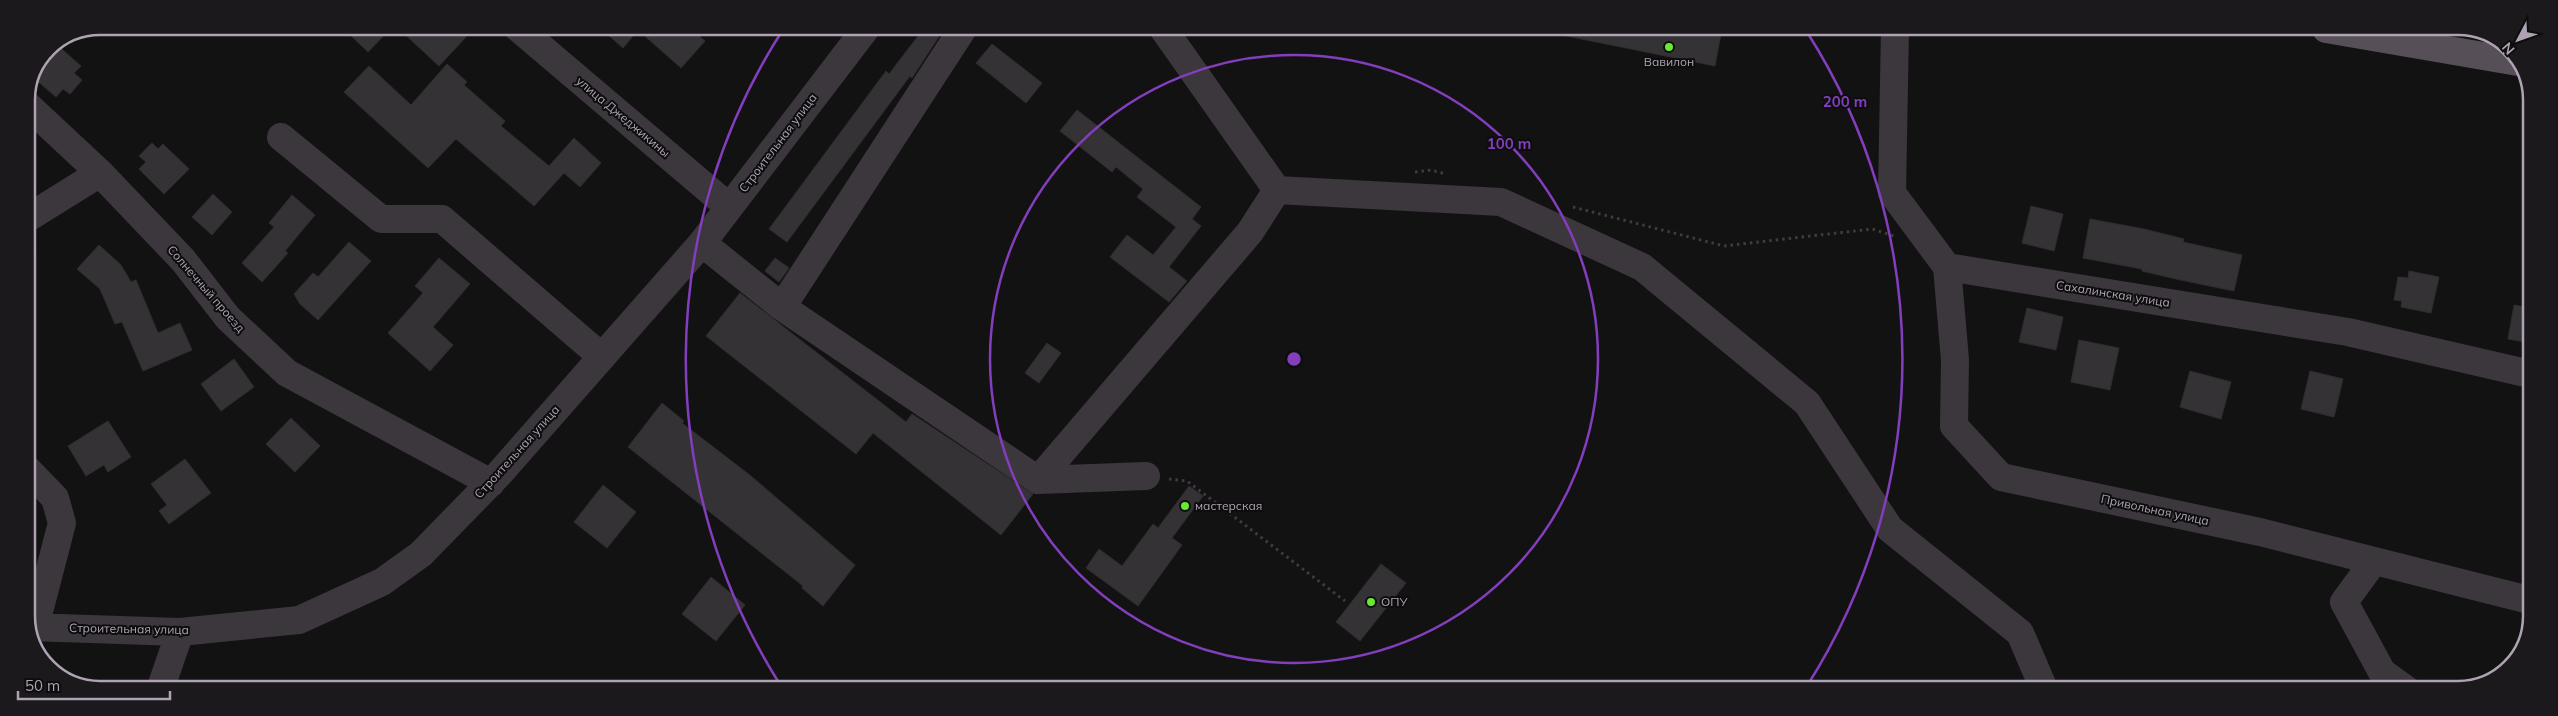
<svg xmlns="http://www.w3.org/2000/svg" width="2558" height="716" viewBox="0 0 2558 716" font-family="Mulish,sans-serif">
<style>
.building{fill:#353235;stroke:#2f2c2f}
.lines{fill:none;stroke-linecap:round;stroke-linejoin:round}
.path{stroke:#3f3b41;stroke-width:3;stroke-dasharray:2.5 4;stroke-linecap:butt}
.minor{stroke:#3c373d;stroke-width:28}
.major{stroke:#564f57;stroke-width:28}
.ring{fill:none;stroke:#833ebd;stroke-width:2.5}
.poi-dot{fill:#66eb31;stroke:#0e0d0e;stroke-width:2}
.labels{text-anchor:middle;stroke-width:4;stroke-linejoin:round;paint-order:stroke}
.poi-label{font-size:12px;fill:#afa3b3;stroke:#0e0d0e;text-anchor:start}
.street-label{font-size:12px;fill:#afa3b3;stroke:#0e0d0e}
.rim{fill:none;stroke:#afa3b3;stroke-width:2.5}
.centre{fill:#833ebd;stroke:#0e0d0e;stroke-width:2.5}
.ring-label{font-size:15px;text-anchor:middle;font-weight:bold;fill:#833ebd;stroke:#0e0d0e;stroke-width:4;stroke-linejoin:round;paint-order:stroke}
</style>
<rect width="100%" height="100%" fill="#131213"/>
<path class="building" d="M341 26 384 27H392L368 52Z
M397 27H455L466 37 439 66Z
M599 27H689L705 41 681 68 638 30 623 48Z
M925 27H945L912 78 910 76 787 242 769 229 886 71 889 74Z
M1563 28H1722L1715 66 1562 35Z
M56 44 81 66 74 73 82 80 70 94 63 89 56 97 35 79 46 51Z
M992 44 1042 83 1026 103 976 63Z
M447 64 467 82 464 85 505 121 501 126 549 166 574 138 601 163 580 187 564 173 534 206 456 139 428 168 344 92 369 66 411 105Z
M1077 110 1201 207 1192 219 1201 226 1169 267 1187 281 1169 302 1110 257 1127 235 1153 255 1176 227 1137 197 1143 189 1116 167 1112 172 1060 131Z
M152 143 158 149 163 144 189 169 164 194 139 169 146 162 139 156Z
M213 194 232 212 212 235 192 217Z
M292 195 315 215 285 251 288 253 262 282 242 263 274 227 269 223Z
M2031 206 2063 214 2054 251 2022 243Z
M2090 219 2144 229 2184 239 2183 242 2242 255 2234 291 2176 279 2142 271V269L2083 258Z
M349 242 371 261 318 320 300 304 294 294 313 273 318 277Z
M99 245 121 265 131 282 136 280 158 333 180 323 192 350 143 371 122 322 115 324 100 289 77 269Z
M439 258 470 284 433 327 453 345 430 371 388 333 423 293 415 286Z
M775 258 789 268 779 282 765 271Z
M2409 271 2439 277 2431 313 2401 307 2402 301 2394 300 2398 277 2408 278Z
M740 293 906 422 912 414 1033 494 1001 535 873 433 856 454 706 336Z
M2514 305 2531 308V343L2508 339Z
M2027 308 2063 317 2056 350 2019 342Z
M2079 340 2119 348 2110 390 2071 382Z
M1047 343 1061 353 1039 383 1025 373Z
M234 359 254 387 221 411 201 384Z
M2190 371 2231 382 2221 419 2180 407Z
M2310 371 2343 379 2334 417 2301 409Z
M662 403 684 421 682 423 751 476 855 565 823 606 802 588 803 586 628 447Z
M291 418 320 446 295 472 266 444Z
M108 421 131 457 108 472 104 465 86 476 68 446Z
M185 459 211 493 169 524 159 511 167 505 151 484Z
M603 485 636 512 607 548 574 522Z
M1189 486 1203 496 1172 538 1182 545 1138 606 1086 568 1099 549 1122 566 1153 524 1158 528Z
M1381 564 1406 583 1360 641 1336 622Z
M711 577 745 605 716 641 682 614Z"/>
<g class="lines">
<path class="path" d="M1415 172 1431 170 1446 174
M1573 207 1724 246 1872 229 1894 236
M1169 479 1187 481 1345 601"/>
<path class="minor" d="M517 27 729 207
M1895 28 1892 193 1947 267 2348 332 2530 374
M26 104 100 173 183 260 228 318 287 373 491 483
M281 137 381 219H442L602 357
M1277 190 1501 202 1642 267 1807 403 1890 529 2020 633 2044 689
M26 219 100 173
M702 243 782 307 1038 480 1146 476
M1947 267 1955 360 1954 426 2001 477 2260 532 2529 600
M782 307 964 27
M26 468 55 498 62 523 35 627
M1038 480 1250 232 1277 190 1162 27
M2374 561 2344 602 2382 672 2407 690
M29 627 180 632 299 620 382 582 421 554 499 474 702 243 867 27
M161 687 180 632"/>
<path class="major" d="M2326 29 2518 62"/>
</g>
<g class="ring">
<circle cx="1294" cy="359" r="304"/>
<path d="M781 686A608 608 0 0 1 784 28M1807 32A608 608 0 0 1 1807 686"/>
</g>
<g class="poi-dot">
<circle cx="1669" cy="47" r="5"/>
<circle cx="1185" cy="506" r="5"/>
<circle cx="1371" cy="602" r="5"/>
</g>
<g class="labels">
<g class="poi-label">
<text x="1669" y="66" text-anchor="middle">Вавилон</text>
<text x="1195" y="510">мастерская</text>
<text x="1381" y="606">ОПУ</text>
</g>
<g class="street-label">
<text transform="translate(623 117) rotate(40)" y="4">улица Джеджикины</text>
<text transform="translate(778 143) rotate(-53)" y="4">Строительная улица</text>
<text transform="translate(206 289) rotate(49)" y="4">Солнечный проезд</text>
<text transform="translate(2113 294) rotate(9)" y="4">Сахалинская улица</text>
<text transform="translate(517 452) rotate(-48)" y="4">Строительная улица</text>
<text transform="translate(2155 510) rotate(12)" y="4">Привольная улица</text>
<text transform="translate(129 629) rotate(1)" y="4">Строительная улица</text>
</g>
</g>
<path d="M0 0H2558V716H0ZM100 35H2458A65 65 0 0 1 2523 100V616A65 65 0 0 1 2458 681H100A65 65 0 0 1 35 616V100A65 65 0 0 1 100 35Z" fill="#1b191b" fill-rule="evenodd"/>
<path class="rim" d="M100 35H2458A65 65 0 0 1 2523 100V616A65 65 0 0 1 2458 681H100A65 65 0 0 1 35 616V100A65 65 0 0 1 100 35Z"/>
<circle cx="1294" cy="359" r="8" class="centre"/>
<g class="ring-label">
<text x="1845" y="107">200 m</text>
<text x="1509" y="149">100 m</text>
</g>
<g transform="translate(2518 40) rotate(229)" stroke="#0e0d0e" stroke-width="4" paint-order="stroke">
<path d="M0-4L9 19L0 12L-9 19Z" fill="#afa3b3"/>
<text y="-8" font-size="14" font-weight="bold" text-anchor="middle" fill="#afa3b3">N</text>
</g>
<path d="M18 691v8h152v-8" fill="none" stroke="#afa3b3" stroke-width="2.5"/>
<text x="25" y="691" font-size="15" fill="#afa3b3" stroke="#0e0d0e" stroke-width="4" paint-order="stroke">50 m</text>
</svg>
